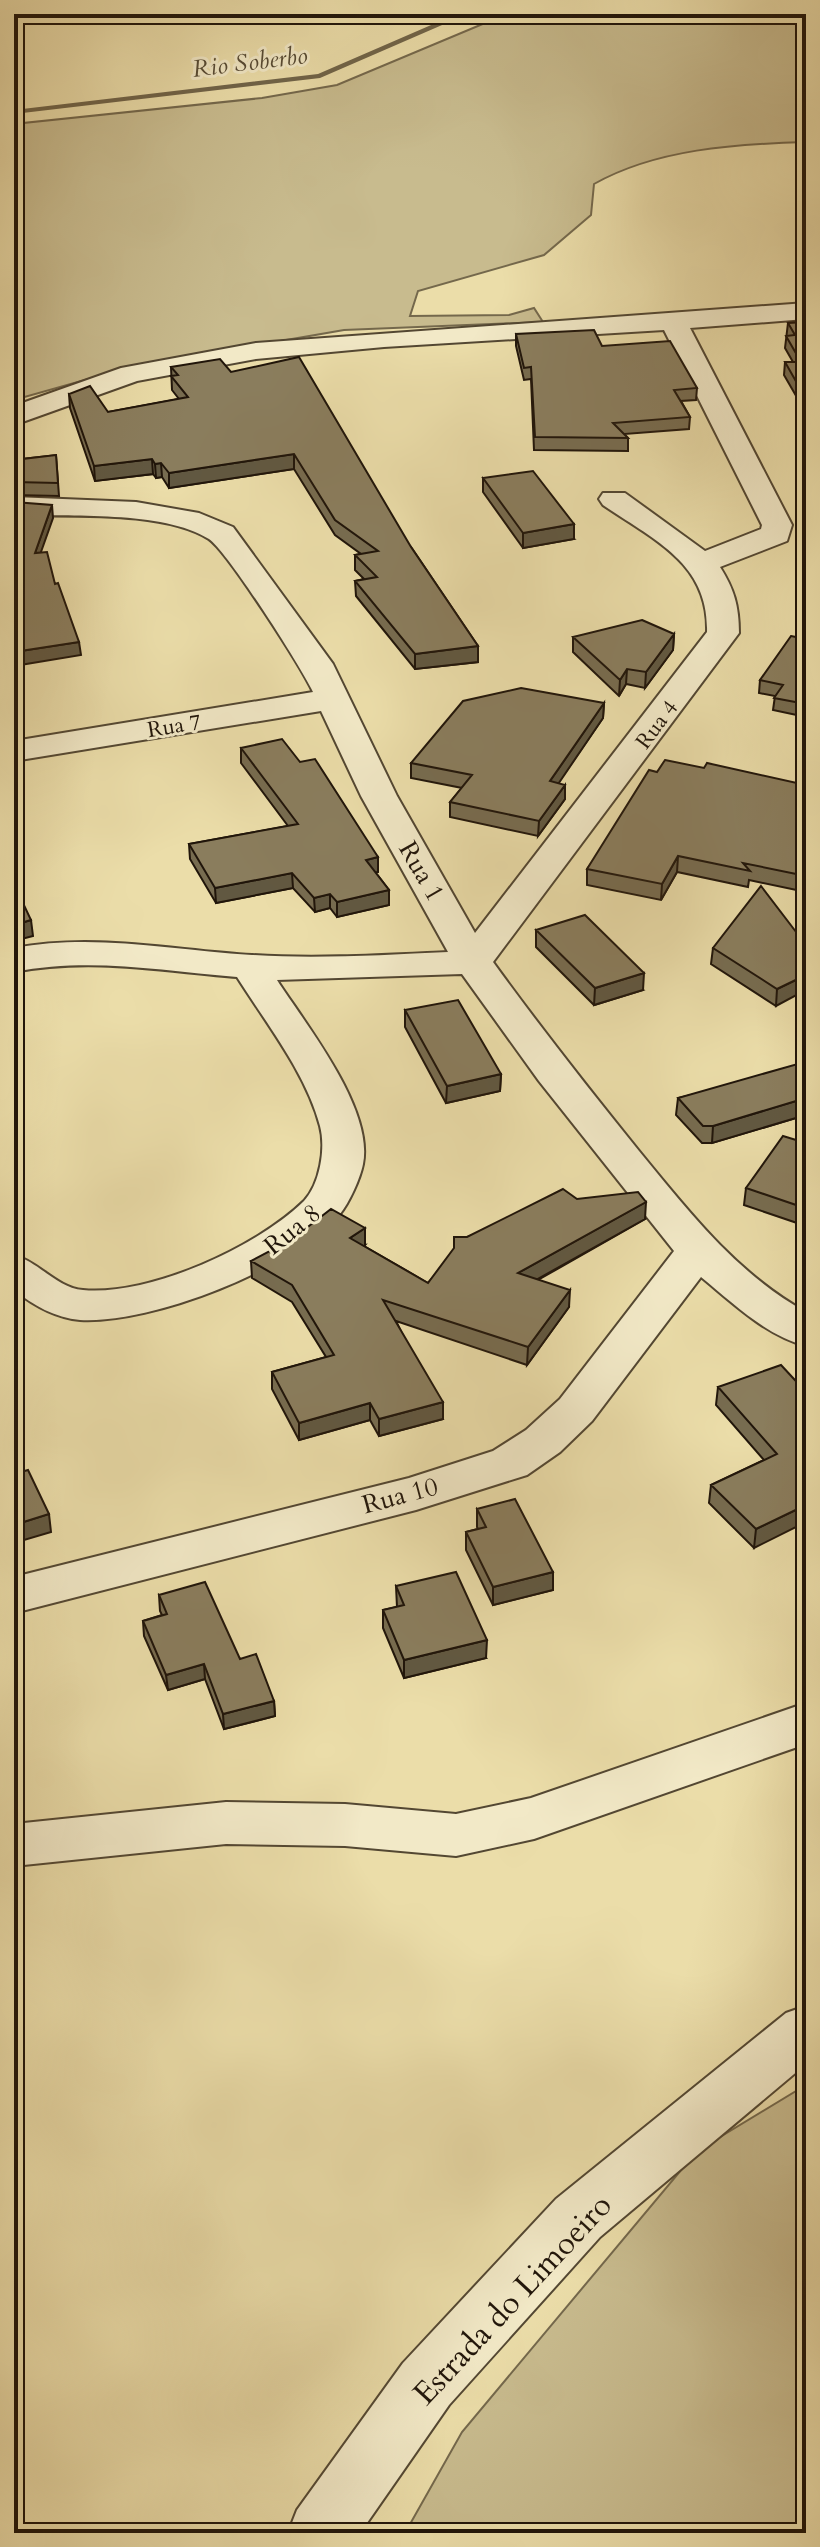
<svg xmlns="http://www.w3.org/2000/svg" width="820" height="2547" viewBox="0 0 820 2547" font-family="Cardo,serif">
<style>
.green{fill:#c8bb8e;stroke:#74684c;stroke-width:2}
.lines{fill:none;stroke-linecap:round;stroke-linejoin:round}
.stream{fill:#706449;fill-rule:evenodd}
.minor-casing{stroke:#534732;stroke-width:4}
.minor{fill:#f2e9c7;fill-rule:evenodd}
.wall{fill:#776c50;stroke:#20150a;stroke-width:2}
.shaded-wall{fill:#615841;stroke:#20150a;stroke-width:2}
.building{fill:#8a7d5d;stroke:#20150a;stroke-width:2}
.labels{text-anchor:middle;stroke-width:6;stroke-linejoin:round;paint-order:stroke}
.far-street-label{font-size:22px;fill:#20150a;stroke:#f2e9c7}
.far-water-label{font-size:24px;font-style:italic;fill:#564a34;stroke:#f2e9c7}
.street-label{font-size:26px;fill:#20150a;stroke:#f2e9c7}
.near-street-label{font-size:32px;fill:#20150a;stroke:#f2e9c7}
</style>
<rect width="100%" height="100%" fill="#ebdda9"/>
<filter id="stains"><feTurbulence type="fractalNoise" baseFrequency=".0025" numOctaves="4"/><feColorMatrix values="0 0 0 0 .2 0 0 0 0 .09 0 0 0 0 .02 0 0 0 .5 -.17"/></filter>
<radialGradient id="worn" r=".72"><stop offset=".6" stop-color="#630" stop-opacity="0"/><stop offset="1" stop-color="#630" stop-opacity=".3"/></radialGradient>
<path class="green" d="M520 14 659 18 806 14V142C735 144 656 149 594 184L591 215 544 255 418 291 410 316 509 315 534 308 543 322 344 330 131 367 14 400V124L262 98 337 85 485 23Z
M806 2085V2533H405L462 2432 697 2151Z"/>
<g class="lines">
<path class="stream" d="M469 14H483L449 22 320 78 14 114V110L318 74 445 19Z"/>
<g class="minor-casing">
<path id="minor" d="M806 303V319L690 328 792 525 787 541 720 567C734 589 739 606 739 633L493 962C540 1027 589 1089 639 1151 689 1212 736 1273 806 1312V1346C765 1335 733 1303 701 1277L592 1421 560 1452 527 1475 416 1510 14 1613V1577L409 1478 493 1451 526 1430 560 1399 674 1251 539 1081 462 974 277 980C306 1025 374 1109 363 1164 360 1179 349 1203 340 1214 293 1269 152 1324 80 1320 55 1318 33 1305 14 1290V1255C39 1262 57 1288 83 1290 150 1296 257 1247 304 1201 320 1184 326 1148 320 1126 306 1073 266 1023 237 977 161 971 91 957 14 972V948C95 933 170 950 252 955 317 959 383 955 448 952L361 796 321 711 14 761V741L313 692C301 667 228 552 209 539 162 510 69 517 14 515V497L136 502 199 513 233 527 333 664 397 796 475 933 707 632C709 563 654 540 603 505L599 499 603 493H625L705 551 761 529 762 525 664 330 384 347 256 359 137 381 14 425V406L121 368 256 343Z
M806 1703V1744L534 1839 456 1856 345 1846 226 1844 14 1866V1824L226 1802 345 1804 456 1814 531 1798Z
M806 2006V2064L600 2237 449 2405 360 2533H288L297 2510 403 2363 556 2199 786 2013Z"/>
</g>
<use href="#minor" class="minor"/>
</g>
<path class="wall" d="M806 322V413L784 375 785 362H793L785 348 788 323Z
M516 334 602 346 697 388 696 400 681 401 690 417 689 429 624 434 628 438V451L534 450 531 379 524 380 516 346Z
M171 367 231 372 411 547 478 646V662L415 669 356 596 355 581 364 579 355 570V555L361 554 335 535 294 469 169 488 162 477 156 478 153 474 95 481 70 408 69 394 108 412 179 399 172 390Z
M56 455 59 496 14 495V460Z
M483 478 574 539 523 548 483 492Z
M674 634 673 650 645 688 626 684 619 696 573 652V637Z
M806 639V717L773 710 775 696 759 693 760 680Z
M604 703 603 718 558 783 565 799 538 836 450 817V802L462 788 411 778V763Z
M241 748 300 762 378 857V872L376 873 389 890V905L337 917 330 908 315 912 293 888 216 903 190 859 189 844 288 826 241 763Z
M704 768 806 785V892L749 880 748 887 677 872 661 900 587 885V869L657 772Z
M536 930 643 990 594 1005 536 947Z
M806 945 776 1006 711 964 713 948Z
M405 1010 501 1074 500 1091 446 1103 405 1027Z
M806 1068V1115L712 1143H702L676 1115 678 1098Z
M806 1143V1222L803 1225 744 1205 746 1188Z
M577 1199 645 1219 538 1280 569 1307 527 1365 396 1321 443 1419 379 1436 370 1420 299 1440 272 1389V1372L326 1357 292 1302 252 1278 251 1261 365 1245 364 1246 428 1283 467 1237Z
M718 1387 806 1392 754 1548 709 1503 711 1485 764 1460 716 1405Z
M477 1509 553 1572V1590L493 1605 466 1550V1532L478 1529 477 1527Z
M396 1586 486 1658 404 1678 383 1628V1610L397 1607Z
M159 1595 240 1659 274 1701 275 1716 224 1729 205 1679 168 1690 144 1636 143 1621 162 1615 160 1611Z"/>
<path class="shaded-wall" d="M294 454V469L169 488V473Z
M152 459 153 474 95 481 94 466Z
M161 463 162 477 156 478 155 464Z
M52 505 53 518 36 566 35 553Z
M574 524V539L523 548V533Z
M674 634 673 650 645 688 646 672Z
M79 642 81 655 14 666V652Z
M478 646V662L415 669V654Z
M627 669 626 684 619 696 620 680Z
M604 703 603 718 550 796V781Z
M565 785V799L538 836 539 821Z
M678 856 677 872 661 900 662 884Z
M378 857V872L366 874V860Z
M292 873 293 888 216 903 215 888Z
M389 890V905L337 917V902Z
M330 894V908L315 912 314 898Z
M31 920 33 936 14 941V925Z
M644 973 643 990 594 1005 595 988Z
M806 975V990L776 1006 777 989Z
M501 1074 500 1091 446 1103 447 1086Z
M806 1098V1115L712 1143 713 1126Z
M646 1202 645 1219 518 1290V1273Z
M806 1207V1222L803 1225 805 1208Z
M365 1228V1245L350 1255V1238Z
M570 1290 569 1307 527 1365 528 1347Z
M443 1402V1419L379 1436V1419Z
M370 1403V1420L299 1440V1423Z
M806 1405V1422L799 1407Z
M806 1505V1522L754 1548 756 1529Z
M49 1514 51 1532 14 1543V1525Z
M553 1572V1590L493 1605V1587Z
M487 1640 486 1658 404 1678V1660Z
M204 1664 205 1679 168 1690 166 1675Z
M274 1701 275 1716 224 1729 223 1714Z"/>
<path class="building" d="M806 322V399L785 362H801L786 336 795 335 788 323Z
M594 330 602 346 670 341 697 388 674 390 690 417 613 423 628 438 535 437 531 367 524 368 516 334Z
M299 357 411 547 478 646 415 654 355 581 377 577 355 555 378 551 335 520 294 454 169 473 161 463 155 464 152 459 94 466 69 394 90 386 108 412 188 397 171 376 178 375 171 367 220 359 231 372Z
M56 455 58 483 14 482V460Z
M533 471 574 524 523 533 483 478Z
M14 502 52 505 35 553 47 552 55 584 58 583 79 642 14 652Z
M642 620 674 634 646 672 627 669 620 680 573 637Z
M791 636 806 639V704L774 698 783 685 760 680Z
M521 688 604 703 550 781 565 785 539 821 450 802 472 775 411 763 463 701Z
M282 739 300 762 315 759 378 857 366 860 389 890 337 902 330 894 314 898 292 873 215 888 189 844 298 824 241 748Z
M665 760 704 768 707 763 806 785V876L743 863 750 871 678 856 662 884 587 869 649 770 657 772Z
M14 884 31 920 14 925Z
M761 886 806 945V975L777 989 713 948Z
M585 915 644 973 595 988 536 930Z
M458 1000 501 1074 447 1086 405 1010Z
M801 1063 806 1068V1098L713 1126H703L678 1098Z
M783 1136 806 1143 805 1208 746 1188Z
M563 1189 577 1199 638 1192 646 1202 518 1273 570 1290 528 1347 383 1300 443 1402 379 1419 370 1403 299 1423 272 1372 334 1355 292 1285 251 1261 291 1240 331 1209 365 1228 350 1238 428 1283 454 1248V1237H467Z
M781 1365 806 1392V1405L799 1407 806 1414V1505L756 1529 711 1485 777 1454 718 1387Z
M28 1470 49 1514 14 1525V1474Z
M515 1499 553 1572 493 1587 466 1532 486 1527 477 1509Z
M456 1572 487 1640 404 1660 383 1610 404 1605 396 1586Z
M205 1582 240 1659 256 1654 274 1701 223 1714 204 1664 166 1675 143 1621 167 1614 159 1595Z"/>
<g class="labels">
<g class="far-street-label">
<text transform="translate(656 724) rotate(-53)" y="8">Rua 4</text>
<text transform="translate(174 725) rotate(-9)" y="8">Rua 7</text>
</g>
<g class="far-water-label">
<text transform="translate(250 62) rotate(-7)" y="8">Rio Soberbo</text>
</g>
<g class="street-label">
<text transform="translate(422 871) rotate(60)" y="9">Rua 1</text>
<text transform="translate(292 1229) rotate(-39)" y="9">Rua 8</text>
<text transform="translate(400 1495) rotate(-15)" y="9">Rua 10</text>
</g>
<g class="near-street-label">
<text transform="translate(512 2299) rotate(-47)" y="11">Estrada do Limoeiro</text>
</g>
</g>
<rect width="820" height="2547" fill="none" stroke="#ebdda9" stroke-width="48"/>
<rect x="16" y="16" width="788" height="2515" fill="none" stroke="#20150a" stroke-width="4"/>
<rect x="24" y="24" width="772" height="2499" fill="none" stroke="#20150a" stroke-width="2"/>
<rect width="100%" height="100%" filter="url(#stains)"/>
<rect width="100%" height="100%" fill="url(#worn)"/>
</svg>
